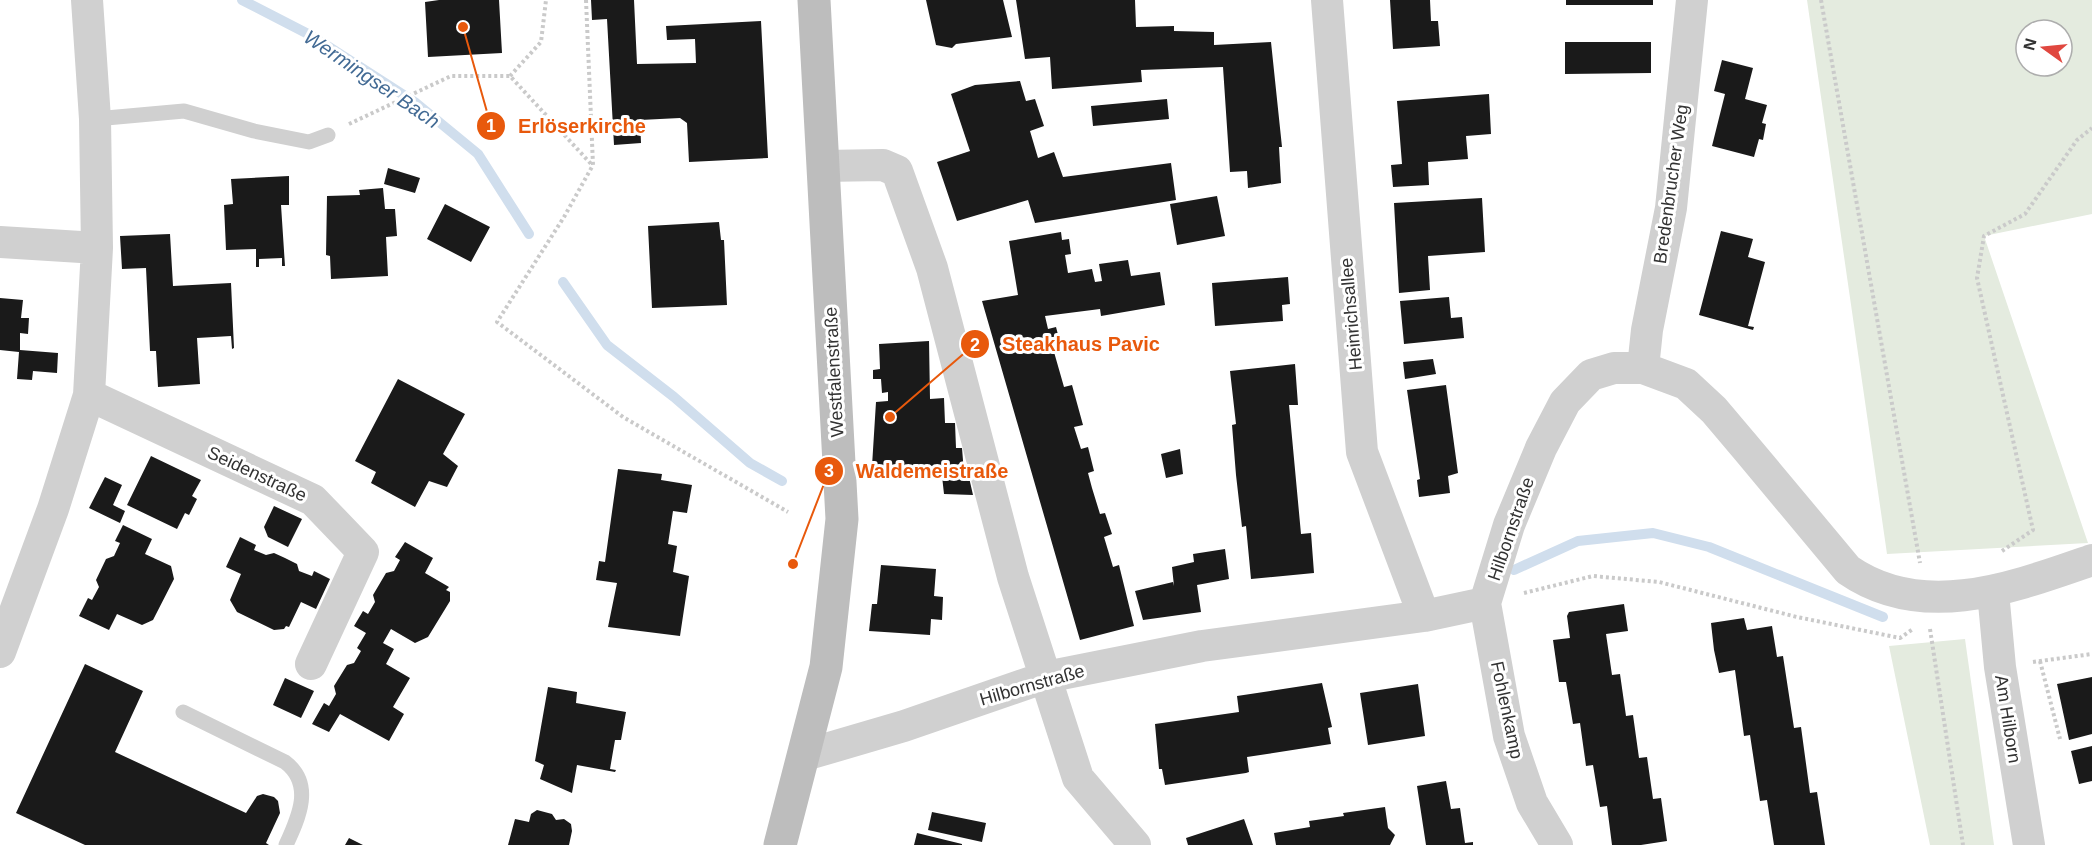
<svg xmlns="http://www.w3.org/2000/svg" width="2092" height="845" viewBox="0 0 2092 845" font-family="Arial,sans-serif">
<style>
.green{fill:#e4ebdf;fill-rule:evenodd}
.lines{fill:none;stroke-linecap:round;stroke-linejoin:round}
.stream{stroke:#d0deed;stroke-width:10}
.building{fill:#1a1a1a}
.path{stroke:#cacaca;stroke-width:4;stroke-dasharray:3 3;stroke-linecap:butt}
.lane{stroke:#d0d0d0;stroke-width:15}
.street{stroke:#d0d0d0;stroke-width:32}
.secondary{stroke:#bdbdbd;stroke-width:33}
.labels{text-anchor:middle;stroke-width:6;stroke-linejoin:round;paint-order:stroke}
.street-label{font-size:18px;fill:#333;stroke:#fff}
.water-label{font-size:20px;font-style:italic;fill:#426a94;stroke:#fff}
.leader{fill:none;stroke:#e8590c;stroke-width:2}
.callout-dot{fill:#e8590c;stroke:#fff;stroke-width:2}
.mark-label{font-size:18px;text-anchor:middle;font-weight:bold;fill:#fff}
.callout-label{font-size:20px;text-anchor:middle;font-weight:bold;fill:#e8590c;stroke:#fff;stroke-width:6;stroke-linejoin:round;paint-order:stroke}
</style>
<rect width="100%" height="100%" fill="#fff"/>
<path class="green" d="M1807 0H2092V214L1984 236 2088 543 1887 554ZM2026 30H2062V66H2026Z
M1965 639 1994 845H1930L1889 646Z"/>
<g class="lines">
<path class="stream" d="M242 0 312 36 416 103 478 154 529 234
M563 282 607 345 674 397 750 463 782 481
M1514 570 1578 541 1653 533 1709 547 1883 617"/>
</g>
<path class="building" d="M439 0H499L502 53 428 57 425 2Z
M591 0H634L637 64 696 63 695 39 667 40 666 26 761 21 768 158 689 162 687 123 680 118 640 120 641 143 614 145 607 19 592 20Z
M926 0H1003L1012 37 956 44 952 48 936 45Z
M1016 0H1135L1136 27 1174 26V31L1214 32V45L1271 42 1282 147H1279L1281 183 1248 188 1247 171 1230 172 1223 67 1141 70 1142 82 1052 89 1050 57 1025 59Z
M1390 0H1430L1431 21H1438L1440 46 1393 49Z
M1566 0H1653V5H1566Z
M1565 42H1651V73L1565 74Z
M1722 60 1753 68 1745 99 1767 105 1762 123 1766 124 1763 140 1759 139 1754 157 1712 146 1725 94 1714 91Z
M1020 81 1026 101 1035 99 1044 126 1030 131 1038 158 1054 152 1063 177 1171 163 1176 200 1035 223 1028 200 957 221 937 162 970 151 951 94 975 85Z
M1489 94 1491 134 1466 136 1468 159 1428 162 1429 185 1393 187 1391 165 1402 164 1397 101Z
M1167 99 1169 119 1093 126 1091 106Z
M388 168 420 178 415 193 384 184Z
M289 176V205H281L285 266H282V258L259 259V267H256V249L226 250 224 205 233 204 231 179Z
M383 188 385 209H395L397 236 386 237 388 276 331 279 330 256 326 255 327 196 360 195 359 190Z
M1217 196 1225 236 1177 245 1170 204Z
M1482 198 1485 252 1428 256 1430 290 1399 293 1394 203Z
M445 204 490 227 471 262 427 239Z
M719 222 721 240H724L727 305 652 308 648 226Z
M1721 231 1753 239 1748 257 1765 262 1748 326 1754 327 1753 330 1699 315Z
M1061 232 1062 240 1069 239 1071 254 1065 255 1068 273 1092 269 1095 282 1102 281 1099 264 1128 260 1131 276 1160 272 1165 305 1101 316 1100 309 1045 316 1048 329 1056 327 1062 350 1054 352 1064 387 1072 385 1083 425 1074 427 1081 449 1088 447 1094 471 1088 473 1092 488 1100 514 1105 513 1112 534 1104 537 1113 567 1119 565 1134 626 1080 640 982 301 1018 295 1009 241Z
M170 234 173 286 231 283 234 348 232 349 231 336 197 338 200 384 158 387 156 351H150L146 268 122 269 120 236Z
M1288 277 1290 304 1282 305 1283 321 1215 326 1212 283Z
M1449 297 1451 318 1462 317 1464 338 1404 344 1400 301Z
M0 298 23 300 21 318H29L28 334 20 333V350L58 353 57 373 33 371 32 380 17 379 19 352 0 350Z
M929 341 930 399 944 398 945 423H955L956 448H962L964 473H968L973 495 944 494 942 476 923 477 922 466 890 468 887 471 878 472 872 466 876 402 888 401V392L882 393 881 379H873V370L880 369 879 344Z
M1433 359 1436 374 1405 379 1403 362Z
M1295 364 1298 405H1289L1301 534 1311 533 1314 573 1251 579 1246 526 1242 527 1236 475 1232 425 1236 424 1230 371Z
M398 379 465 414 443 454 458 466 447 487 429 481 415 507 371 483 376 472 355 461Z
M1446 385 1458 473 1448 476 1450 493 1419 497 1417 480 1420 479 1407 390Z
M1180 449 1183 474 1166 478 1161 454Z
M151 456 201 480 192 496 197 499 189 515 185 513 177 529 127 505Z
M618 469 662 474 661 480 692 485 687 513 673 511 668 544 677 546 673 572 689 576 680 636 608 627 617 583 596 580 599 561 605 562Z
M105 477 122 485 113 505 125 511 120 523 89 508Z
M274 506 302 519 288 547 268 537 264 527Z
M123 525 152 539 145 554 171 566 174 579 153 620 142 625 117 614 109 630 79 616 88 598 92 600 99 587 96 580 106 559 114 556 120 543 115 541Z
M240 537 256 545 254 550 266 555 274 553 285 558 297 564 299 571 312 576 314 571 330 579 316 609 301 602 289 627 286 626 284 629 274 630 237 612 230 600 241 574 226 567Z
M405 542 433 558 425 573 449 587 446 590 450 592V601L428 637 415 643 391 629 383 643 394 649 386 664 410 678 393 707 404 714 389 741 340 714 329 732 312 724 324 703 329 706 336 694 334 686 347 665 354 663 361 651 357 648 366 633 354 626 363 611 368 614 375 602 373 595 386 573 394 571 400 560 395 557Z
M1225 549 1229 579 1197 585 1201 612 1143 620 1135 591 1173 582 1174 586 1172 567 1194 562 1193 554Z
M881 565 936 569 934 596 943 597 942 620 931 619 930 635 869 631 872 604H877Z
M1624 604 1628 631 1606 634 1612 675 1620 674 1626 716 1633 715 1639 758 1647 757 1653 799 1661 798 1667 841 1641 845H1612L1607 806 1600 807 1593 765 1586 766 1580 723 1573 724 1566 682H1559L1553 640 1570 638 1567 616 1569 612Z
M1744 618 1747 630 1772 626 1777 657 1783 656 1794 728 1801 727 1810 793 1817 792 1825 845H1774L1767 800 1760 801 1750 735 1744 736 1735 670 1719 673 1714 650 1711 623Z
M85 664 143 691 115 752 246 813 257 796 263 794 274 797 278 801 280 813 266 843 269 845H85L16 813Z
M2092 677V734L2069 740 2057 684Z
M285 678 314 691 301 718 273 705Z
M1322 683 1332 727 1328 728 1331 744 1247 757 1249 772 1246 773 1165 785 1162 769H1159L1155 724 1239 712 1237 696Z
M1418 684 1425 736 1368 745 1360 693Z
M548 687 577 692 576 703 626 712 621 740H615L610 769 616 770 615 772 577 765 572 793 540 779 544 765 535 761Z
M2092 746V781L2079 784 2071 751Z
M1446 781 1451 809 1460 808 1465 843 1473 842V845H1426L1417 786Z
M1385 807 1388 828 1395 835 1390 845H1276L1274 833 1310 827 1309 821 1344 816 1343 813Z
M537 810 552 814 556 820 564 819 571 824 572 831 569 845H508L515 819 529 822 531 814Z
M932 812 986 823 982 842 928 830Z
M1244 819 1253 845H1188L1186 838Z
M917 833 962 844V845H914Z
M349 838 363 845H345Z"/>
<g class="lines">
<path class="path" d="M586 0 593 165 564 217 497 322 623 417 788 512
M1821 0 1920 563
M510 76 541 42 546 0
M349 124 451 76H510L592 165
M2002 551 2033 530 1977 278 1984 236 2025 214 2077 140 2092 128
M1524 593 1593 576 1659 582 1797 617 1900 638 1913 629
M1930 629 1963 845
M2040 661 2060 739
M2033 662 2092 654"/>
<path class="lane" d="M95 119 184 111 254 131 309 142 328 135
M183 712 285 762C314 784 299 817 286 845"/>
<path class="street" d="M1327 0 1362 452 1424 616
M823 166 883 165 897 171 932 268 1013 577 1078 778 1135 845
M0 242 97 248
M1643 368 1647 330 1671 208 1692 0
M89 395 313 500 363 552 311 664
M1993 592 2000 667 2029 845
M0 652 53 509 89 395 97 248 95 119 87 0
M805 755 904 726 1046 677 1202 646 1424 616 1485 603
M1557 845 1532 803 1509 736 1485 603 1509 525 1541 448 1565 402 1591 375 1614 368H1643L1686 384 1714 410 1747 449 1848 570C1923 622 2014 587 2092 560"/>
<path class="secondary" d="M780 845 826 667 842 519 814 0"/>
</g>
<g class="labels">
<g class="street-label">
<text transform="translate(1671 184) rotate(-82)" y="6">Bredenbrucher Weg</text>
<text transform="translate(1351 314) rotate(-95)" y="6">Heinrichsallee</text>
<text transform="translate(834 372) rotate(-93)" y="6">Westfalenstraße</text>
<text transform="translate(257 474) rotate(25)" y="6">Seidenstraße</text>
<text transform="translate(1511 529) rotate(-71)" y="6">Hilbornstraße</text>
<text transform="translate(1032 685) rotate(-16)" y="6">Hilbornstraße</text>
<text transform="translate(1507 710) rotate(78)" y="6">Fohlenkamp</text>
<text transform="translate(2008 719) rotate(81)" y="6">Am Hilborn</text>
</g>
<g class="water-label">
<text transform="translate(372 79) rotate(34)" y="7">Wermingser Bach</text>
</g>
</g>
<path class="leader" d="M463 27L491 126M890 417L975 344M793 564L829 471"/>
<g class="callout-dot">
<circle cx="463" cy="27" r="6"/>
<circle cx="890" cy="417" r="6"/>
<circle cx="793" cy="564" r="6"/>
<circle cx="491" cy="126" r="15"/>
<circle cx="975" cy="344" r="15"/>
<circle cx="829" cy="471" r="15"/>
</g>
<g class="mark-label">
<text x="491" y="132">1</text>
<text x="975" y="351">2</text>
<text x="829" y="477">3</text>
</g>
<g class="callout-label">
<text x="582" y="133">Erlöserkirche</text>
<text x="1081" y="351">Steakhaus Pavic</text>
<text x="932" y="478">Waldemeistraße</text>
</g>
<g transform="translate(2044 48) rotate(285)"><circle r="28" fill="#ffffff" stroke="#adadad" stroke-width="1.5"/>
<path d="M0-4.5L10 22L0 15L-10 22Z" fill="#e0473f"/>
<text y="-9" font-size="16" font-weight="bold" text-anchor="middle" fill="#333333">N</text>
</g>
</svg>
